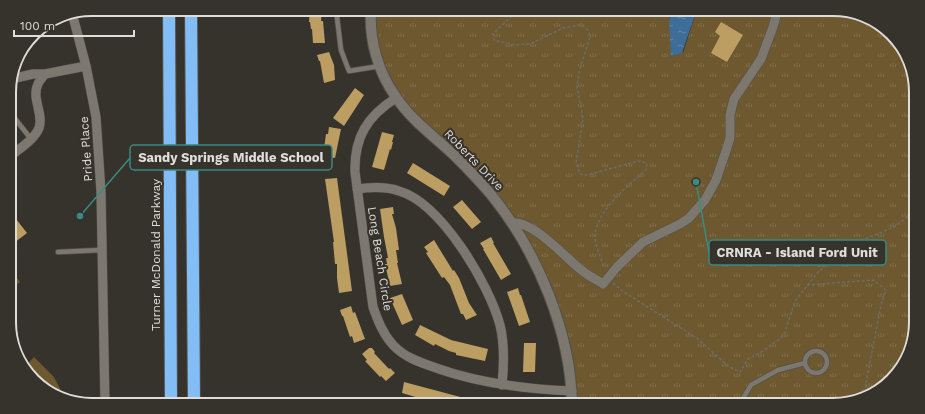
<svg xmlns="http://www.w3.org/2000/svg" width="925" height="414" viewBox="0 0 925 414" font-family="'Work Sans',sans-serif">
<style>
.grass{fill:url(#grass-tufts)}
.pitch{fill:#6d582f}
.water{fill:url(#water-ripples)}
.building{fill:#bc9d62}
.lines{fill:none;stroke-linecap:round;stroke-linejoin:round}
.service-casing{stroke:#54514b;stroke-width:6}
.minor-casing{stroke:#54514b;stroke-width:10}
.tertiary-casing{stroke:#54514b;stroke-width:12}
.motorway-casing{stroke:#54514b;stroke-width:14}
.path{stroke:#6f6b66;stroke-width:1.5;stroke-dasharray:3 2;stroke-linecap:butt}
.service{stroke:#7c7870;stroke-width:4.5}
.minor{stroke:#7c7870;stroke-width:9}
.tertiary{stroke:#7c7870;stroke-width:10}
.motorway{stroke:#82bdf5;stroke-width:12}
.labels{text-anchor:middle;stroke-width:4;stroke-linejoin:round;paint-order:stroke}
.street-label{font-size:12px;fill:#dfddd9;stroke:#36322c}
.rim{fill:none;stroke:#dfddd9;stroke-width:2}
.leader{fill:none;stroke:#398b83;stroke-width:1.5}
.callout-dot{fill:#398b83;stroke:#36322c;stroke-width:1.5}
.callout{fill:#36322c;stroke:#398b83;stroke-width:1.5}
.callout-label{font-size:13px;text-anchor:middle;font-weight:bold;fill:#dfddd9}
</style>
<defs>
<pattern id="grass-tufts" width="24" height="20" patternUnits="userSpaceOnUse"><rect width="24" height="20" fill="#6d582f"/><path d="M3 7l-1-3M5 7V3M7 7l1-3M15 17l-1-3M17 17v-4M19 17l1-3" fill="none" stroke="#81704d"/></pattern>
<pattern id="water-ripples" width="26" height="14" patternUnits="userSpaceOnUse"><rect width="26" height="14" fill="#3e6d98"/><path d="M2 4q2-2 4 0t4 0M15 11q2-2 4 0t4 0" fill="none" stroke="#6388aa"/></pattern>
</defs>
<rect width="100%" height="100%" fill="#36322c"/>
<path class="grass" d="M372 9H671L669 21 683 53 697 9H833L865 15 899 41 915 81 916 322 910 354 879 391 838 405H572L564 348 536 268 501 207 391 91 372 35Z"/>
<path class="pitch" d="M10 269 20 282 10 290Z
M34 357 54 377 65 399H60L26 373 24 368Z"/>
<path class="water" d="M671 9H697L682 53 671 56 669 21Z"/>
<path class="building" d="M310 9H322L321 21H323L325 43H313L312 29H311L310 22H309Z
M721 22 743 35 727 62 711 53 720 36 715 32Z
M329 52 334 65 335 80 324 83 320 61H319L317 55Z
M355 88 364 95 344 126 333 118Z
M329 127 341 129 335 158 323 156 326 134H328Z
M382 132 394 135 392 142H393L391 150 390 149 384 170 372 167Z
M413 163 450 186 444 196 407 173Z
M337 178 352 291 339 293 337 278V264H335L333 242H334L325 179Z
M462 200 481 222 472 229 453 207Z
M393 207 394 214H392L396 228 399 250H396L398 263H397L402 284 390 286 385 264H387L386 258H388L384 237 380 209Z
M9 210 27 233 10 246V232Z
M491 237 494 243H493L511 274 501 280 483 249H484L480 243Z
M434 240 453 271 454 270 459 278 469 303 477 315 466 320 463 314H461L450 285 444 277 442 278 426 253 428 252 424 247Z
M518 288 520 295H521L530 322 519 326 507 292Z
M402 294 413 320 402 325 390 298Z
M351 306 353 313 355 312 365 339 354 343 352 336 350 337 343 316H342L340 310Z
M420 325 451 340 488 349 485 361 456 355V353L449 351 435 344 434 346 415 335Z
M524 343H536L535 372H523Z
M369 348H372L375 352 374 353 389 369 390 368 395 373 386 381 381 376 380 377 365 361 367 360 362 354Z
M404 382 483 403V405H444L422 399 402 393Z"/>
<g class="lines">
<g class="service-casing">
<path id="service" d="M336 9 341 50 349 71 380 66
M9 111 31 139
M58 252 102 250
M805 362a11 11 0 1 1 22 0a11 11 0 1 1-22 0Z
M739 405 751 385 778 370 805 363"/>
</g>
<g class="minor-casing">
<path id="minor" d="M72 13 86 66 96 117 101 192 105 405
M11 79 33 74H45L86 66
M396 98C367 116 354 138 355 172L373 307C378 321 383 334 393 345 405 358 422 363 439 369 482 384 526 389 572 391
M9 157C19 149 34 140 39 128 44 114 31 98 38 84 39 81 43 77 45 74
M357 189C371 187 385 186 399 191 441 203 489 284 500 325 505 345 504 365 502 385
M512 223C532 220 564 256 580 269 587 275 595 279 603 284L617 267 643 242 680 224 689 218 705 200 716 180 727 148 730 138V115L734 99 761 59 773 27 778 9"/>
</g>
<g class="tertiary-casing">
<path id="tertiary" d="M371 9C369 40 378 72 396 97 411 120 434 136 454 155 467 168 481 182 493 197 538 253 571 333 572 405"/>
</g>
<g class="motorway-casing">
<path id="motorway" d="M169 9 171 405
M191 9 194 405"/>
</g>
<path class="path" d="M519 9 493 34 494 40 514 45 530 44 563 28 581 25 588 30 590 37 579 72 577 86 583 119 576 163 580 174 587 175 638 161 647 163 646 170C628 186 598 209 595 235 594 243 602 260 604 268
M613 283 624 292 698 339 728 366 740 372 748 359 763 351 781 338 785 332 795 301 819 271 867 238 894 227 916 211
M807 285 874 280 886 290 881 305 865 388 855 399"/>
<use href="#service" class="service"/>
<use href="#minor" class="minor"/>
<use href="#tertiary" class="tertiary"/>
<use href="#motorway" class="motorway"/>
</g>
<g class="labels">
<g class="street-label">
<text transform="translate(86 149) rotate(-94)" y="4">Pride Place</text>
<text transform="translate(474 160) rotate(46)" y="4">Roberts Drive</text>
<text transform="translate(156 255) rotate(-90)" y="4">Turner McDonald Parkway</text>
<text transform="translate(380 259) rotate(81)" y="4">Long Beach Circle</text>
</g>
</g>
<path d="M0 0H925V414H0ZM92 16H833A76 76 0 0 1 909 92V322A76 76 0 0 1 833 398H92A76 76 0 0 1 16 322V92A76 76 0 0 1 92 16Z" fill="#36322c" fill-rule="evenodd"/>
<path class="rim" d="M92 16H833A76 76 0 0 1 909 92V322A76 76 0 0 1 833 398H92A76 76 0 0 1 16 322V92A76 76 0 0 1 92 16Z"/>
<path class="leader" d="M80 216L130 158M696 182L709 253"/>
<g class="callout-dot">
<circle cx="80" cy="216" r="4"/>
<circle cx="696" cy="182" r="4"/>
</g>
<g class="callout">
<rect x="130" y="145" width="202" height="25" rx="4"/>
<rect x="709" y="240" width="177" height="25" rx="4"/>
</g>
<g class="callout-label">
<text x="231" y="162">Sandy Springs Middle School</text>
<text x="797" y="257">CRNRA - Island Ford Unit</text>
</g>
<path d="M14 30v6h120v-6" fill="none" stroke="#dfddd9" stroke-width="2"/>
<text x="20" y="30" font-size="12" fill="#dfddd9" stroke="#36322c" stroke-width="3" paint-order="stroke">100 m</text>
</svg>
